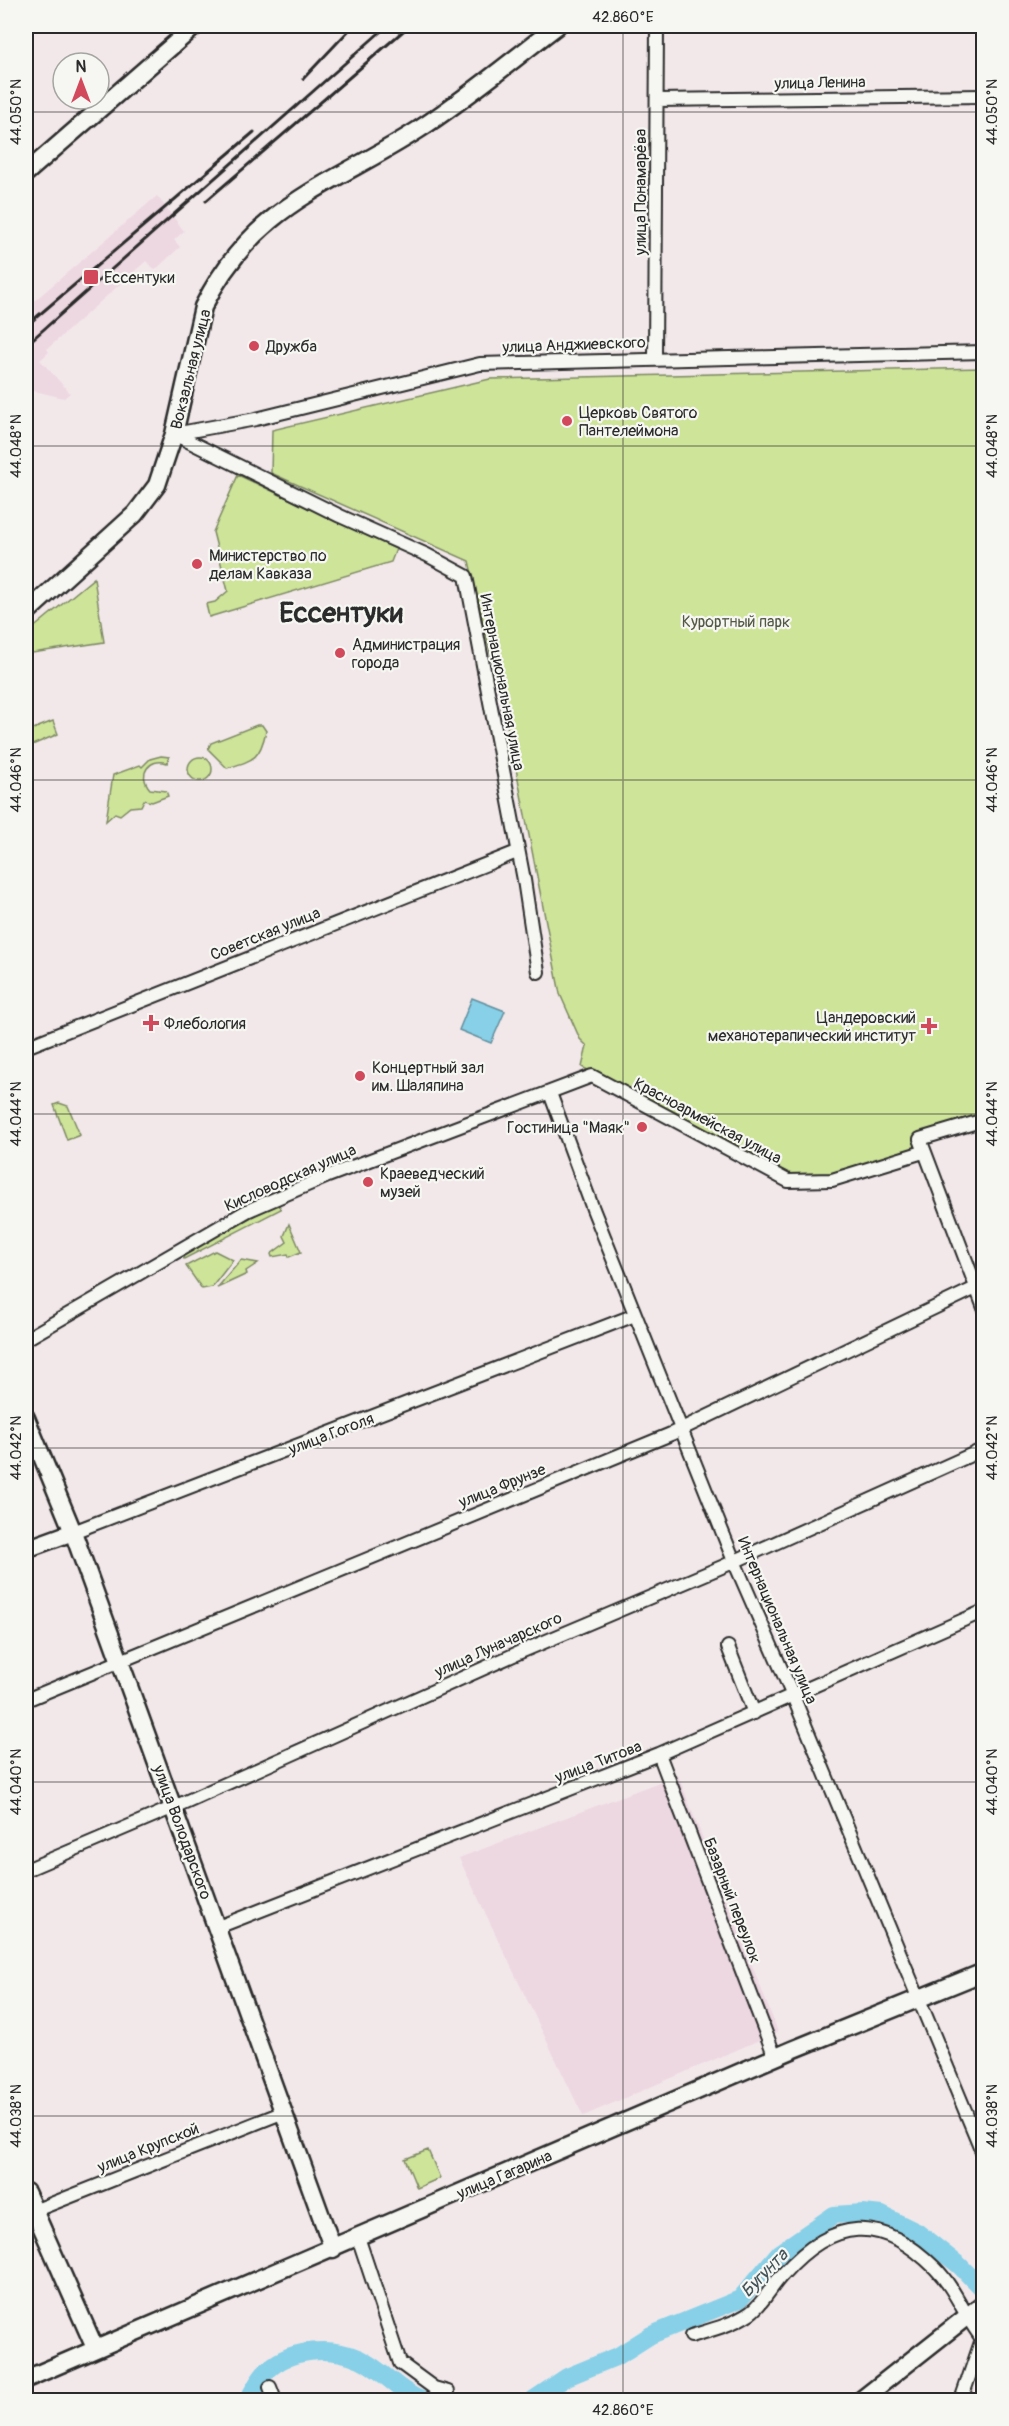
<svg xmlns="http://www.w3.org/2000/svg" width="1009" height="2426" viewBox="0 0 1009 2426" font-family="Pangolin,sans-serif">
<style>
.built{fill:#edd7e1}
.green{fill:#cee499;stroke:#7c8862;stroke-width:1.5}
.water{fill:#87d0e7;stroke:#628e9c;stroke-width:1.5}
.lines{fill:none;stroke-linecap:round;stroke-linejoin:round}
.river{stroke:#87d0e7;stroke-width:18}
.street-casing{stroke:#2b2b2b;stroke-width:16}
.secondary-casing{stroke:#2b2b2b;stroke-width:21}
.street{stroke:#f6f6f2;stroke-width:12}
.secondary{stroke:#f6f6f2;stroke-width:16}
.rail{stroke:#2b2b2b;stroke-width:3}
.ticks{fill:none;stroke:#2b2b2b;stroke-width:1.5;stroke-opacity:0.45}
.poi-dot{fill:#d1495b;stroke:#f6f6f2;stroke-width:2}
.labels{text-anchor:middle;stroke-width:4.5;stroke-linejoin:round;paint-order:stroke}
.street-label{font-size:16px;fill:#2b2b2b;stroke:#f6f6f2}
.poi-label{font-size:16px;fill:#2b2b2b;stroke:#f6f6f2;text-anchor:start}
.park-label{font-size:16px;fill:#545946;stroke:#f6f6f2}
.water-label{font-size:18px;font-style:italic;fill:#42545a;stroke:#f6f6f2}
.town-label{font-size:28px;font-weight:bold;fill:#2b2b2b;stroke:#f6f6f2}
.neatline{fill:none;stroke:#2b2b2b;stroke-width:2}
.ticks-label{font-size:15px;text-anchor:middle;fill:#2b2b2b}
</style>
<rect width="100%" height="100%" fill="#f2e8ea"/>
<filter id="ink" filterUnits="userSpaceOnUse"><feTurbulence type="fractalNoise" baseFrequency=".0167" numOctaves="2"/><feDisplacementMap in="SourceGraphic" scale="12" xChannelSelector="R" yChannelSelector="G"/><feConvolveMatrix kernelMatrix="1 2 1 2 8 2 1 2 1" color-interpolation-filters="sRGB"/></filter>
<g filter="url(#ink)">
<path class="built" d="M157 196 184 231 174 240 180 247 155 270 146 261 47 349 49 352 40 360 70 393 64 398 26 389V308Z
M678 1775 778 2032 583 2116 459 1858Z"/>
<path class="green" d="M983 368V1125L833 1174H791L723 1142 582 1067 587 1046 580 1039 560 994 510 738 469 561 271 473 272 430 490 379Z
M238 475 396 549 391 562 209 617 206 604 215 602 228 591 213 532Z
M94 578 104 642 26 654V634Z
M53 721 58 734 30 746 26 732Z
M257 725H262L266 731C260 759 254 760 227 768L208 749 211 743Z
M161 756 169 757 167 763C149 757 137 775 150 789L166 791 168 796 152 802 144 800 141 806 130 807 120 815 115 813 106 821 113 775 140 765 142 767 150 759Z
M188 769a12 12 0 1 1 24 0a12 12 0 1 1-24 0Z
M59 1103 68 1106 80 1135 67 1140 54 1105Z
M278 1203 281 1209 184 1259 182 1254Z
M289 1224 301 1252 289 1257 288 1254 272 1257 271 1254 287 1242 284 1236Z
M215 1251 233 1260 212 1287 202 1289 186 1266Z
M241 1260 258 1263 246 1271 247 1274 217 1288Z
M428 2150 440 2178 417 2188 405 2159Z"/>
<path class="water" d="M472 998 505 1011 491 1043 459 1030Z"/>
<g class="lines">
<path class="river" d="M248 2400C253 2391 258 2381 265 2373 288 2348 331 2346 360 2359 383 2370 398 2391 421 2400
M533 2400 567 2377 618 2356 651 2335 740 2299 779 2253 834 2215 863 2213 882 2215 917 2232 960 2266 984 2291"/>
<g class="street-casing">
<path id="street" d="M657 100 984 96
M655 358 657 26
M174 434 256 419 480 364 984 352
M174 434 340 516 427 555 466 576 524 880 538 972
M26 1047 517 852
M550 1093 593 1209 734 1561 793 1696 984 2156
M984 1120 920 1139 984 1308
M26 1339 247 1211 328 1176 592 1076 788 1181 832 1180 923 1152
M73 1532 635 1315
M728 1647 754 1713
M26 1700 671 1434 984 1284
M659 1754 775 2057
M26 1870 174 1807 518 1653 724 1566 984 1449
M218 1927 659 1754 984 1611
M26 2214 284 2112
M358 2237 400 2363 434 2388 448 2392
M691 2336C711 2330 732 2325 750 2313 763 2304 772 2285 783 2274 833 2218 881 2214 935 2268 956 2289 965 2318 984 2341
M270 2387 275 2400
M961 2400 982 2339"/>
</g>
<g class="secondary-casing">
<path id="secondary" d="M26 173 195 26
M26 613 135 514 157 485 174 434 203 307C254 204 329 187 418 130 466 99 511 61 557 26
M26 1418 73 1532 333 2249
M26 1549 73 1532
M26 2192 95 2348
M26 2379 792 2050 984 1972
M861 2400 984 2303"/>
</g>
<use href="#street" class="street"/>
<use href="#secondary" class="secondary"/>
<path class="rail" d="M303 79 353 26
M206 201 409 26
M26 326 254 132
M26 345 387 26"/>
</g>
</g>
<path class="ticks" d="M623 26V2400M26 112H984M26 446H984M26 780H984M26 1114H984M26 1448H984M26 1782H984M26 2116H984"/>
<g class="poi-dot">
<rect x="83" y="269" width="16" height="16" rx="3"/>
<circle cx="254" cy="346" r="6"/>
<circle cx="567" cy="421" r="6"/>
<circle cx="197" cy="564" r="6"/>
<circle cx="340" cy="653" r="6"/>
<path d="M148 1014h6v6h6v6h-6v6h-6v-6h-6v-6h6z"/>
<path d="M926 1017h6v6h6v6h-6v6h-6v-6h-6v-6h6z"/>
<circle cx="360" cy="1076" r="6"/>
<circle cx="642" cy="1127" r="6"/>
<circle cx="368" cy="1182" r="6"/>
</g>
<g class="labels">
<g class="street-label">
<text transform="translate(820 82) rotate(-1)" y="6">улица Ленина</text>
<text transform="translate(640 192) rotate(-90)" y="6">улица Понамарёва</text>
<text transform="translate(574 344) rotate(-2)" y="6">улица Анджиевского</text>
<text transform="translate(190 369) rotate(-76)" y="6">Вокзальная улица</text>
<text transform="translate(503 682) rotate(79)" y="6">Интернациональная улица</text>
<text transform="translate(265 933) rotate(-22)" y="6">Советская улица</text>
<text transform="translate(708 1120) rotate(28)" y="6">Красноармейская улица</text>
<text transform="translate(290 1177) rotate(-24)" y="6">Кисловодская улица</text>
<text transform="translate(331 1433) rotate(-21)" y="6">улица Гоголя</text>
<text transform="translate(502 1485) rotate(-22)" y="6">улица Фрунзе</text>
<text transform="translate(778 1620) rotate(67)" y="6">Интернациональная улица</text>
<text transform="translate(498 1644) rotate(-24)" y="6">улица Луначарского</text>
<text transform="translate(598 1761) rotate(-21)" y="6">улица Титова</text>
<text transform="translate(183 1832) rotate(70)" y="6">улица Володарского</text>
<text transform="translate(733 1900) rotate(69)" y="6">Базарный переулок</text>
<text transform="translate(148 2147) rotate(-22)" y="6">улица Крупской</text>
<text transform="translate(504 2174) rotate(-23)" y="6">улица Гагарина</text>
</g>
<g class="poi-label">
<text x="104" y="283">Ессентуки</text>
<text x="266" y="352">Дружба</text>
<text x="579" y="418">Церковь Святого<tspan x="579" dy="18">Пантелеймона</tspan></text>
<text x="209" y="561">Министерство по<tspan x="209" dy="18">делам Кавказа</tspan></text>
<text x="352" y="650">Администрация<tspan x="352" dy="18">города</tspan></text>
<text x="916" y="1023" text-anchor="end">Цандеровский<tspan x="916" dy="18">механотерапический институт</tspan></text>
<text x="164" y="1029">Флебология</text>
<text x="372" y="1073">Концертный зал<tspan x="372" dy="18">им. Шаляпина</tspan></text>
<text x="630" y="1133" text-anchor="end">Гостиница "Маяк"</text>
<text x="380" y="1179">Краеведческий<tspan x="380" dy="18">музей</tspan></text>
</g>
<g class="park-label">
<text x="736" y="627">Курортный парк</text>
</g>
<g class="water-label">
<text transform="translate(764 2273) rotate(-46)" y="6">Бугунта</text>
</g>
<g class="town-label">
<text x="341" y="622">Ессентуки</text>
</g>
</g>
<rect width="1009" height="2426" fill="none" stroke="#f6f6f2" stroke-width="66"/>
<g transform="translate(81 81)"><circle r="28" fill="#f6f6f2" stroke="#a5a5a2" stroke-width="1.5"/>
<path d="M0-4.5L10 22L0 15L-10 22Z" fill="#d1495b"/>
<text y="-9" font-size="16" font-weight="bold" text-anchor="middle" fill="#2b2b2b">N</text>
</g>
<rect x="33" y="33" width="943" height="2360" class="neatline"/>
<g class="ticks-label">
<text x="623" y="22">42.860°E</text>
<text transform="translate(16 112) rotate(-90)" y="5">44.050°N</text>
<text transform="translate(992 112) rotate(-90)" y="5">44.050°N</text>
<text transform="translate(16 446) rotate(-90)" y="5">44.048°N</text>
<text transform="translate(992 446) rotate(-90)" y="5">44.048°N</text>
<text transform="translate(16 780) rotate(-90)" y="5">44.046°N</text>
<text transform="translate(992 780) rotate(-90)" y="5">44.046°N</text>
<text transform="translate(16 1114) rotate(-90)" y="5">44.044°N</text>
<text transform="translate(992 1114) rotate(-90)" y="5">44.044°N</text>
<text transform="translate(16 1448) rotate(-90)" y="5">44.042°N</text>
<text transform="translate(992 1448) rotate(-90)" y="5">44.042°N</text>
<text transform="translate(16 1782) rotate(-90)" y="5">44.040°N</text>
<text transform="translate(992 1782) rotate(-90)" y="5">44.040°N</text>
<text transform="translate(16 2116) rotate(-90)" y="5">44.038°N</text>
<text transform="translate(992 2116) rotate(-90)" y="5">44.038°N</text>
<text x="623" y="2415">42.860°E</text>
</g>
</svg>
